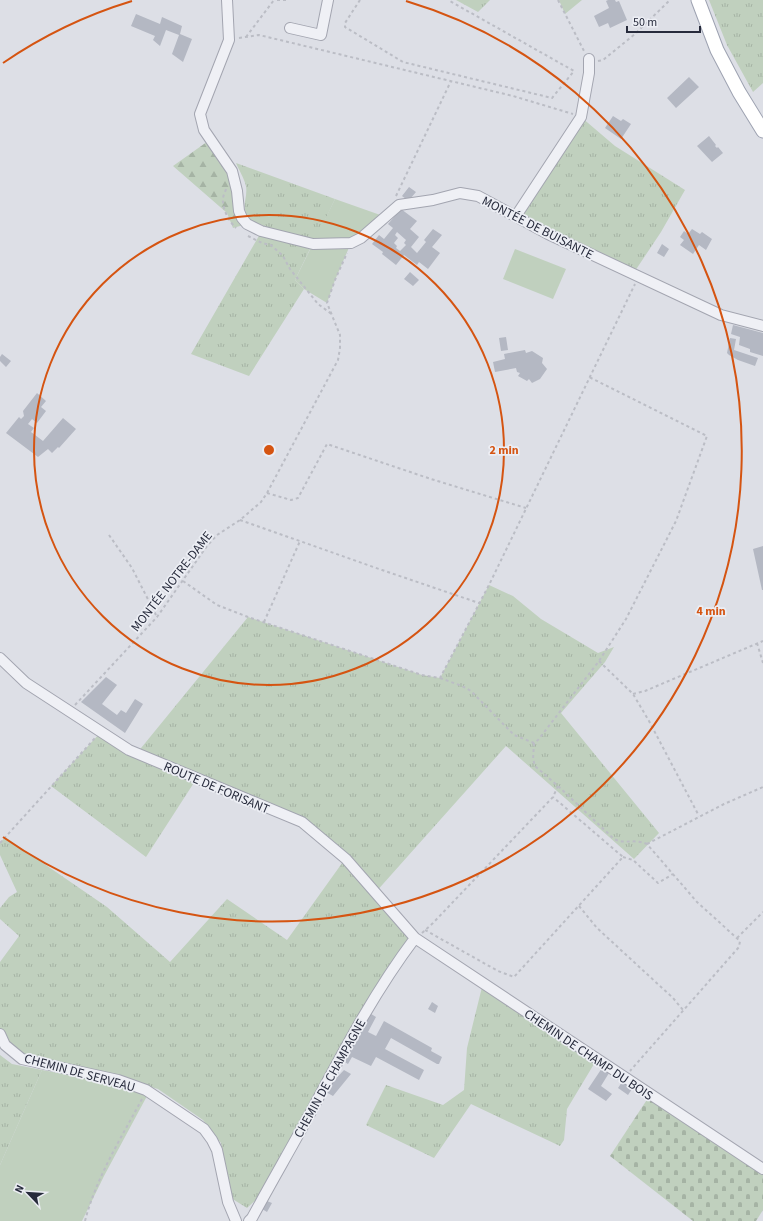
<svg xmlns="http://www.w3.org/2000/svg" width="763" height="1221" viewBox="0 0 763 1221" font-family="'Source Sans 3',sans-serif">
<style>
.grass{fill:url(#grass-tufts)}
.forest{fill:url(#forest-firs)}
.cemetery{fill:url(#cemetery-stones)}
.green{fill:#c0d0be}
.building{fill:#b4b8c3;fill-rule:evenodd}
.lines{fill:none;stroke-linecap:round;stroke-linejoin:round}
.minor-casing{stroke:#a3a5b0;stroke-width:12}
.major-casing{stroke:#9da2b1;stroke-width:15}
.path{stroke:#bbbdc5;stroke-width:2;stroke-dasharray:3 3;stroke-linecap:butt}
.minor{stroke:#eff0f5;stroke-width:10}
.major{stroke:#fff;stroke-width:13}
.ring{fill:none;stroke:#d55411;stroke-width:2}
.labels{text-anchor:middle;stroke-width:3.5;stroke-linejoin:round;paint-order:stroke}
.street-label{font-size:13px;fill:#272b3c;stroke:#eceef4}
.centre{fill:#d55411;stroke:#eceef4;stroke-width:2}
.ring-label{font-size:12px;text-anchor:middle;font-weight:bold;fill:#d55411;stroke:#eceef4;stroke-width:3.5;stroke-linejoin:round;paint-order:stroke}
</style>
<defs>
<pattern id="grass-tufts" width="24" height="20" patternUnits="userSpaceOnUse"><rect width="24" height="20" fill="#c0d0be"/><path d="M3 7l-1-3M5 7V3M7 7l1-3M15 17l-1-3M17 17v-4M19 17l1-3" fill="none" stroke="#a5b3a4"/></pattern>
<pattern id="forest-firs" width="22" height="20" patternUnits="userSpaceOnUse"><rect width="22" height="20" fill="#c0d0be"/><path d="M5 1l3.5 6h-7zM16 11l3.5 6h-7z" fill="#a5b3a4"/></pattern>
<pattern id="cemetery-stones" width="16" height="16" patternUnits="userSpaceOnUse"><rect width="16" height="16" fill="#c0d0be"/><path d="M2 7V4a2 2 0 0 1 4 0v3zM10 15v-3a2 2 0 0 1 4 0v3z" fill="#a5b3a4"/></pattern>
</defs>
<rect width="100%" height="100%" fill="#dddfe6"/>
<path class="grass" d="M456 0H490L478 12Z
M559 0H582L565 14Z
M709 0H763V83L753 92 727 45Z
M581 117 615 146 685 190 661 232 633 274 516 216Z
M236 163 335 199 315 241 269 228 249 220C240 203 248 201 246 186 244 178 239 170 236 163Z
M260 234 310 249 295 280 304 289 249 376 191 354Z
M489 585 513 596 541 619 598 653 614 647 605 662 561 713 659 833 634 859 506 746 375 893 415 938 401 957 270 1187 247 1208 231 1198 221 1143 203 1120 158 1089 120 1078 22 1059 0 1034V962L19 936 0 919V908L9 897 17 892 0 855V843L5 837 107 907 170 962 227 899 287 940 345 859 302 822 197 778 146 857 51 786 101 732 137 753 248 617 422 675 440 678Z
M483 983 597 1059 567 1109 564 1140 560 1146 471 1104 434 1158 366 1125 386 1085 443 1105 464 1090 467 1048Z
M0 1055 12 1064 42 1070 0 1165Z"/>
<path class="forest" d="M211 139 227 162 247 224 233 228 227 213 173 166Z"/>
<path class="cemetery" d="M650 1095 763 1169V1210L756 1221H693L610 1156Z"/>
<path class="green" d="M335 199 386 217 351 243 335 280 327 303 304 289 295 280Z
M515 249 566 269 553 299 503 279Z
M42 1070 129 1086 147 1096 104 1176 82 1221H0V1165Z"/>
<path class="building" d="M608 0H615L616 2 619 1 627 20 610 28 608 23 599 27 594 16 609 8 606 1Z
M136 14 160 24 162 17 182 26 180 34 192 39 183 62 172 54 179 35 166 30 160 46 153 40 155 36 131 26Z
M689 77 699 87 676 108 667 98Z
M613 116 621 121 623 119 631 124 621 139 605 128Z
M709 136 716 145 715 146 717 148 718 147 723 153 712 162 697 146Z
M409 187 416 192 410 199H406L402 196Z
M401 209 417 221 410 229 419 237 411 247 417 253 426 242 424 240 433 229 442 235 432 247 440 253 428 269 419 262 417 265 404 255 396 265 382 254 383 252 372 244 379 235 384 239 393 228 388 224ZM397 232 406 240 404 243 406 245 400 251 396 248 397 246 394 243 398 238 395 235Z
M692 229 700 234 702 232 712 239 706 250 699 245 693 254 680 245 684 240 680 237 684 231 688 234Z
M662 244 669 249 664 257 657 253Z
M410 272 419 280 413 286 404 279Z
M733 325 763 333V356L750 352V349L739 345 740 337 731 334Z
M506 337 508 350 501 351 499 338Z
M730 338 736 339 734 350 758 358 755 366 738 360 729 355 727 353Z
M525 350 526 353 532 351 543 358 542 363 547 369 540 379 532 383 529 379 527 381 518 376 520 373 517 372 516 368 495 372 493 362 505 359 504 354Z
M2 354 11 361 6 367 0 361V357Z
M37 393 46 401 41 407 46 411 37 423 32 419 28 424 34 428 31 432 43 441 63 418 76 429 59 448 58 447 52 453 48 449 38 457 6 433 19 417 21 419 24 416 23 411Z
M763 546V590H762L753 549Z
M106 677 117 685 102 704 117 715 121 710 126 713 135 699 143 704 125 733 81 702Z
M432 1002 438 1006 435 1013 428 1009Z
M368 1012 376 1017 368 1032 376 1036 384 1021 432 1048 431 1051 442 1057 439 1064H437L391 1038 385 1049 424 1070 419 1080 376 1057 371 1066 352 1057 348 1064 341 1060Z
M602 1068 609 1073 601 1086 612 1094 606 1101 588 1089Z
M344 1070 351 1074 333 1096 324 1091Z
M622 1082 632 1089 628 1095 618 1088Z
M267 1201 272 1203 267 1212 262 1209Z"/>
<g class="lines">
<g class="minor-casing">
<path id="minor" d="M227 0 229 40 200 114 204 130 232 171 237 191 239 211 242 218 247 224 261 231 313 244 351 243 361 238 399 205 433 200 460 193 478 196 548 234 721 315 763 326
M290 28 321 35 328 0
M516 216 581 117 589 73V59
M0 658 26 683 129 750 302 822 346 859 415 938 763 1169
M0 1034 5 1045 22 1059 118 1080 146 1090 204 1129 212 1140 217 1150 228 1202 236 1221
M249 1221 252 1218C272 1181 293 1145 313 1108 344 1050 375 991 415 938"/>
</g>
<g class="major-casing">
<path id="major" d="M698 0 717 50 739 92 763 131"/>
</g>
<path class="path" d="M277 0H286
M360 0 345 23V27L403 62 552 98 574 71 448 0
M558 0 584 51
M246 37 274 0
M239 38 259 35 513 96 573 114
M598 61 603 60 635 34 670 0
M226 189C225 193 222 197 223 202 223 210 230 223 236 228
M396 196 451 81
M248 236 262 243 271 245 283 256 290 269 318 304 333 315
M267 493 291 500 298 498 327 444 431 479 526 508
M240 520 382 570 479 603
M109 535 132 568 157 617
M183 581 217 605 248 617 422 675 440 678 489 585 635 284
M264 622 300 541
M757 643 763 663
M599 661 633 694 649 721 699 816
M440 678 462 686 471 691 514 735 534 743 538 740 599 661 626 619 676 521 707 436 589 377
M633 694 645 691 763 641
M75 705 157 617 207 546 217 535 240 520 261 502 267 493 338 360 340 348V335L327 303 335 280 347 253
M534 743 533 759 535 766 558 786 614 839C626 845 633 838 647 844L697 902 740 941 739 947 630 1071
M0 843 95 738
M647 844 724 804 763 787
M623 857 633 860 658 883 673 874
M579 906 597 928 673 998 683 1010
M425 930 498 971 514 977 623 857 553 797
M422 933 433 923 553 797 558 786
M737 938 763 912
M85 1221C96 1178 121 1138 142 1099"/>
<use href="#minor" class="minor"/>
<use href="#major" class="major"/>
</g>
<g class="ring">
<circle cx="269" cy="450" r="235"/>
<path d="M3 63A470 470 0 0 1 132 1M406 1A470 470 0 1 1 3 837"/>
</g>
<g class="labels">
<g class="street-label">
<text transform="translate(538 227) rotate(27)" y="5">MONTÉE DE BUISANTE</text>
<text transform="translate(171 581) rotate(-52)" y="5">MONTÉE NOTRE-DAME</text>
<text transform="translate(217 787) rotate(23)" y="5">ROUTE DE FORISANT</text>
<text transform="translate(589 1054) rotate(34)" y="5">CHEMIN DE CHAMP DU BOIS</text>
<text transform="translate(80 1072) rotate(15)" y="5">CHEMIN DE SERVEAU</text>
<text transform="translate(329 1078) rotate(-61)" y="5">CHEMIN DE CHAMPAGNE</text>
</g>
</g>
<circle cx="269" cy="450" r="6" class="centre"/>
<g class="ring-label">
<text x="504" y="454">2 min</text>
<text x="711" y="615">4 min</text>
</g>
<g transform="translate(28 1193) rotate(295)" stroke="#eceef4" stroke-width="3" paint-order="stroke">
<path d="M0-3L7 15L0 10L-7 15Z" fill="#272b3c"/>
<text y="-6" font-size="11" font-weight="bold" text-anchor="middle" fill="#272b3c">N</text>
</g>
<path d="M627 26v6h73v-6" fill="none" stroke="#272b3c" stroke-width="2"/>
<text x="633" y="26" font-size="12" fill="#272b3c" stroke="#eceef4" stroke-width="3" paint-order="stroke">50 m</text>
</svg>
